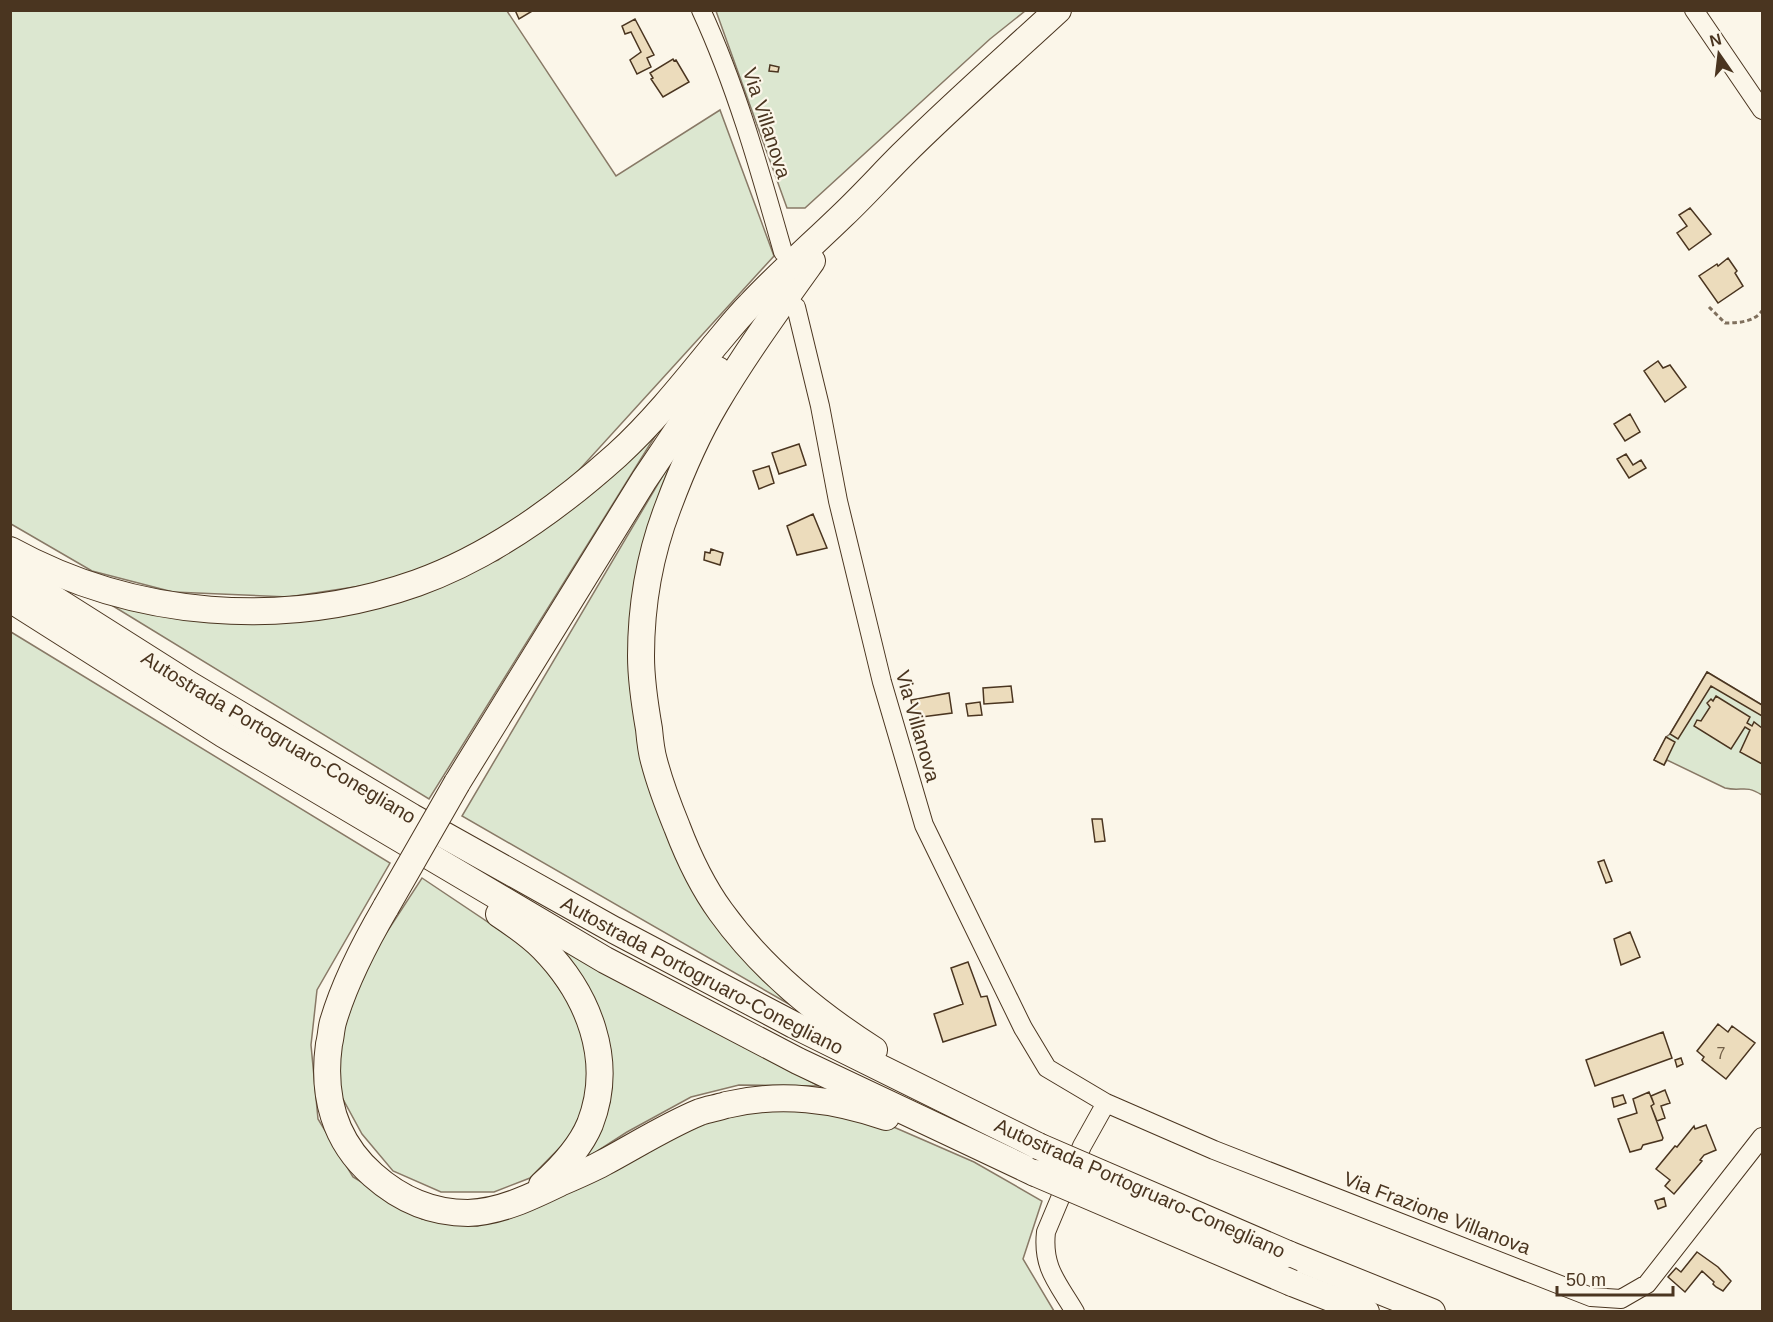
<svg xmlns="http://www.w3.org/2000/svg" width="1773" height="1322" viewBox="0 0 1773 1322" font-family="Helvetica,sans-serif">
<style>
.green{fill:#dce7d0;stroke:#887966;stroke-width:1.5}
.building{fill:#ecdcbc;stroke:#4a3520;stroke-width:1.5}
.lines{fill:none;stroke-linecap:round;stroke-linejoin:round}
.minor-casing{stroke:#4a3520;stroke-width:20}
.highway-casing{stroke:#4a3520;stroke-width:28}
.path{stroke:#7f6f5c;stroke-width:3;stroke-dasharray:4.5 3;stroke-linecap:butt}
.minor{stroke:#fbf6e9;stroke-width:18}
.highway{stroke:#fbf6e9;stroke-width:26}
.highway-bridge-casing{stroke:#4a3520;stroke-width:28;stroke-linecap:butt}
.highway-bridge{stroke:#fbf6e9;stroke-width:26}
.labels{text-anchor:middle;stroke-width:4.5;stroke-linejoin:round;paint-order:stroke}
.number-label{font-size:16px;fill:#725f47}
.street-label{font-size:20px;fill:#4a3520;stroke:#fbf6e9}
</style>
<rect width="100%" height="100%" fill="#fbf6e9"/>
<path class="green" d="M11 11H507L616 176 720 110 774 256 570 480 486 539 394 581 288 597 173 592 92 571 11 524Z
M716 11H1025L990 39 805 208H787Z
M662 425 429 799 95 595 225 622 406 596 498 560 579 502Z
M688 433 637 598 662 812 801 1011 462 816Z
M11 632 390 863 317 990 311 1045 318 1119 353 1177 422 1219 477 1226 548 1200 693 1123 801 1103 889 1125 974 1162 1042 1201 1023 1259 1054 1311H11Z
M1707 672 1762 705V795C1744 784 1743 792 1725 788L1667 760 1664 765 1654 760 1666 737 1670 734Z
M422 878 534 953 580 1018 591 1071 579 1128 530 1178 494 1192H441L393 1171 362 1134 338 1090 342 1033 368 961Z
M550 943 819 1086 739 1085 691 1097 627 1132 582 1161 610 1102 607 1044Z"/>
<path class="building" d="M515 10H534L519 19Z
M635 19 654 55 647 58 651 67 637 74 630 60 641 52 631 32 625 34 622 26Z
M673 59 674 61 676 60 689 82 663 97 651 79 653 78 650 73Z
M770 65 779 67 778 72 769 71Z
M1690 208 1711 234 1689 250 1677 233 1687 226 1679 215Z
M1728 258 1737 271 1735 273 1743 286 1718 303 1699 276 1717 264 1718 266Z
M1658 361 1663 368 1670 365 1686 387 1665 402 1644 371Z
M1630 414 1640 432 1625 441 1614 424Z
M799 444 806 465 779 474 772 453Z
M1626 454 1633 465 1641 460 1646 468 1629 478 1617 459Z
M769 466 774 483 759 489 753 471Z
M813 514 827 548 797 555 787 526Z
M711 549 723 553 720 565 704 560 705 552 710 553Z
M1707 672 1762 705V716L1711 686 1678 739 1670 734Z
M1011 686 1013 702 984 704 983 688Z
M949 693 952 713 914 718 911 700Z
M1716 696 1750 717 1747 723 1752 726 1754 722 1762 728V764L1740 752 1750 730 1745 727 1731 749 1694 726 1697 720 1701 721 1710 707 1707 703 1711 699 1713 701Z
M980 702 982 715 968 716 966 704Z
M1666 737 1675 742 1664 765 1654 760Z
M1092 819H1102L1105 841 1095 842Z
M1604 860 1612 881 1606 883 1598 862Z
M1630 932 1640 957 1621 965 1614 939Z
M968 962 981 997 987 996 996 1025 943 1042 934 1014 963 1004 951 968Z
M1718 1024 1728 1032 1732 1026 1755 1043 1726 1079 1702 1060 1704 1057 1697 1051Z
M1663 1032 1672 1058 1595 1086 1586 1060Z
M1681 1058 1683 1064 1677 1067 1675 1060Z
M1665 1090 1670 1103 1661 1106 1665 1118 1657 1121 1651 1106 1654 1104 1651 1096Z
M1649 1092 1654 1104 1651 1106 1663 1138 1662 1140 1643 1145 1641 1149 1630 1152 1618 1119 1637 1113 1633 1099Z
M1623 1095 1626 1103 1614 1107 1612 1098Z
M1706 1125 1716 1150 1704 1155 1700 1160 1702 1161 1674 1194 1665 1186 1670 1180 1656 1169 1675 1146 1677 1147 1694 1126 1695 1129Z
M1664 1198 1666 1206 1658 1209 1655 1201Z
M1697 1252 1718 1267 1731 1281 1723 1291 1716 1287 1713 1284 1714 1282 1702 1271 1685 1292 1668 1277 1676 1268 1681 1272Z"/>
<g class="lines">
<g class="minor-casing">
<path id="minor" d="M701 10C737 88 760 171 783 252
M1694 10 1762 110
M796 307 820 406 838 501 882 682 924 825 1023 1028 1047 1068 1106 1103 1214 1150 1591 1297 1621 1299 1647 1284 1762 1137
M1075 1312C1058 1283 1042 1268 1046 1232L1082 1146 1106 1103"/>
</g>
<g class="highway-casing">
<g id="highway">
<path d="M812 261C779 307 745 354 716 403 697 435 681 472 668 507 650 554 641 606 641 656 641 680 645 706 649 729 650 740 651 751 654 761 660 784 668 805 677 827 688 856 702 886 721 912 762 969 816 1013 874 1050"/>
<path d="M10 550C134 618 284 630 417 583 492 556 558 508 617 455 654 421 685 382 716 344 727 331 738 317 750 305 779 274 812 245 843 215 863 196 882 175 902 155 952 105 1006 58 1058 10"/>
<path id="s1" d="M10 571 190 685 412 817 614 930 794 1025 1038 1146"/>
<path d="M10 599 223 734 605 960 798 1061 1035 1173"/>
<path d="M457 783 644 480 718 370"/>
<path d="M386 907C365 943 345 981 333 1022 331 1029 331 1037 329 1044 322 1095 334 1141 373 1175 400 1199 432 1213 468 1213 501 1212 533 1196 562 1182 576 1176 590 1170 603 1163 635 1146 666 1126 700 1112 708 1109 717 1108 726 1105 781 1092 833 1099 886 1117"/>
<path d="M499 914C514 924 530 935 543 948 588 994 615 1060 590 1124 580 1148 561 1168 542 1185"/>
<path d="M1288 1254 1432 1312"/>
<path d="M1292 1283 1366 1312"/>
</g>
</g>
<path class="path" d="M1709 307 1725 323C1738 323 1754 322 1762 311"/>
<use href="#minor" class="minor"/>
<use href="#highway" class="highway"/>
<g class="highway-bridge-casing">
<path id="highway-bridge" d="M386 907 457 783
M1038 1146 1288 1254
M1035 1173 1292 1283"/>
</g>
<use href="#highway-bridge" class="highway-bridge"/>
</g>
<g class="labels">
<g class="number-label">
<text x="1721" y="1059">7</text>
</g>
<g class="street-label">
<text transform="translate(767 123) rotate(72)" y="7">Via Villanova</text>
<text transform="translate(918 726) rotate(74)" y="7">Via Villanova</text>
<text dy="7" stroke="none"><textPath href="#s1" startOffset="316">Autostrada Portogruaro-Conegliano</textPath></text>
<text dy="7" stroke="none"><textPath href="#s1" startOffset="802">Autostrada Portogruaro-Conegliano</textPath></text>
<text transform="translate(1140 1188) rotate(24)" y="7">Autostrada Portogruaro-Conegliano</text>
<text transform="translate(1437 1213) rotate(21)" y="7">Via Frazione Villanova</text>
</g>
</g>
<rect width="1773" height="1322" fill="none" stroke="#4a3520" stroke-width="24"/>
<g transform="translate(1719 54) rotate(346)" stroke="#fbf6e9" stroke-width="4.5" paint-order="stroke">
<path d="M0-4.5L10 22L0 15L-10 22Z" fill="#4a3520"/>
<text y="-9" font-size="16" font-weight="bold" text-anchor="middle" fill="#4a3520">N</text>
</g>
<path d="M1557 1286v9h116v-9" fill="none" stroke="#4a3520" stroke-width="3"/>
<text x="1566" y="1286" font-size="18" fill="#4a3520" stroke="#fbf6e9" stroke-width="4.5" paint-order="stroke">50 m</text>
</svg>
